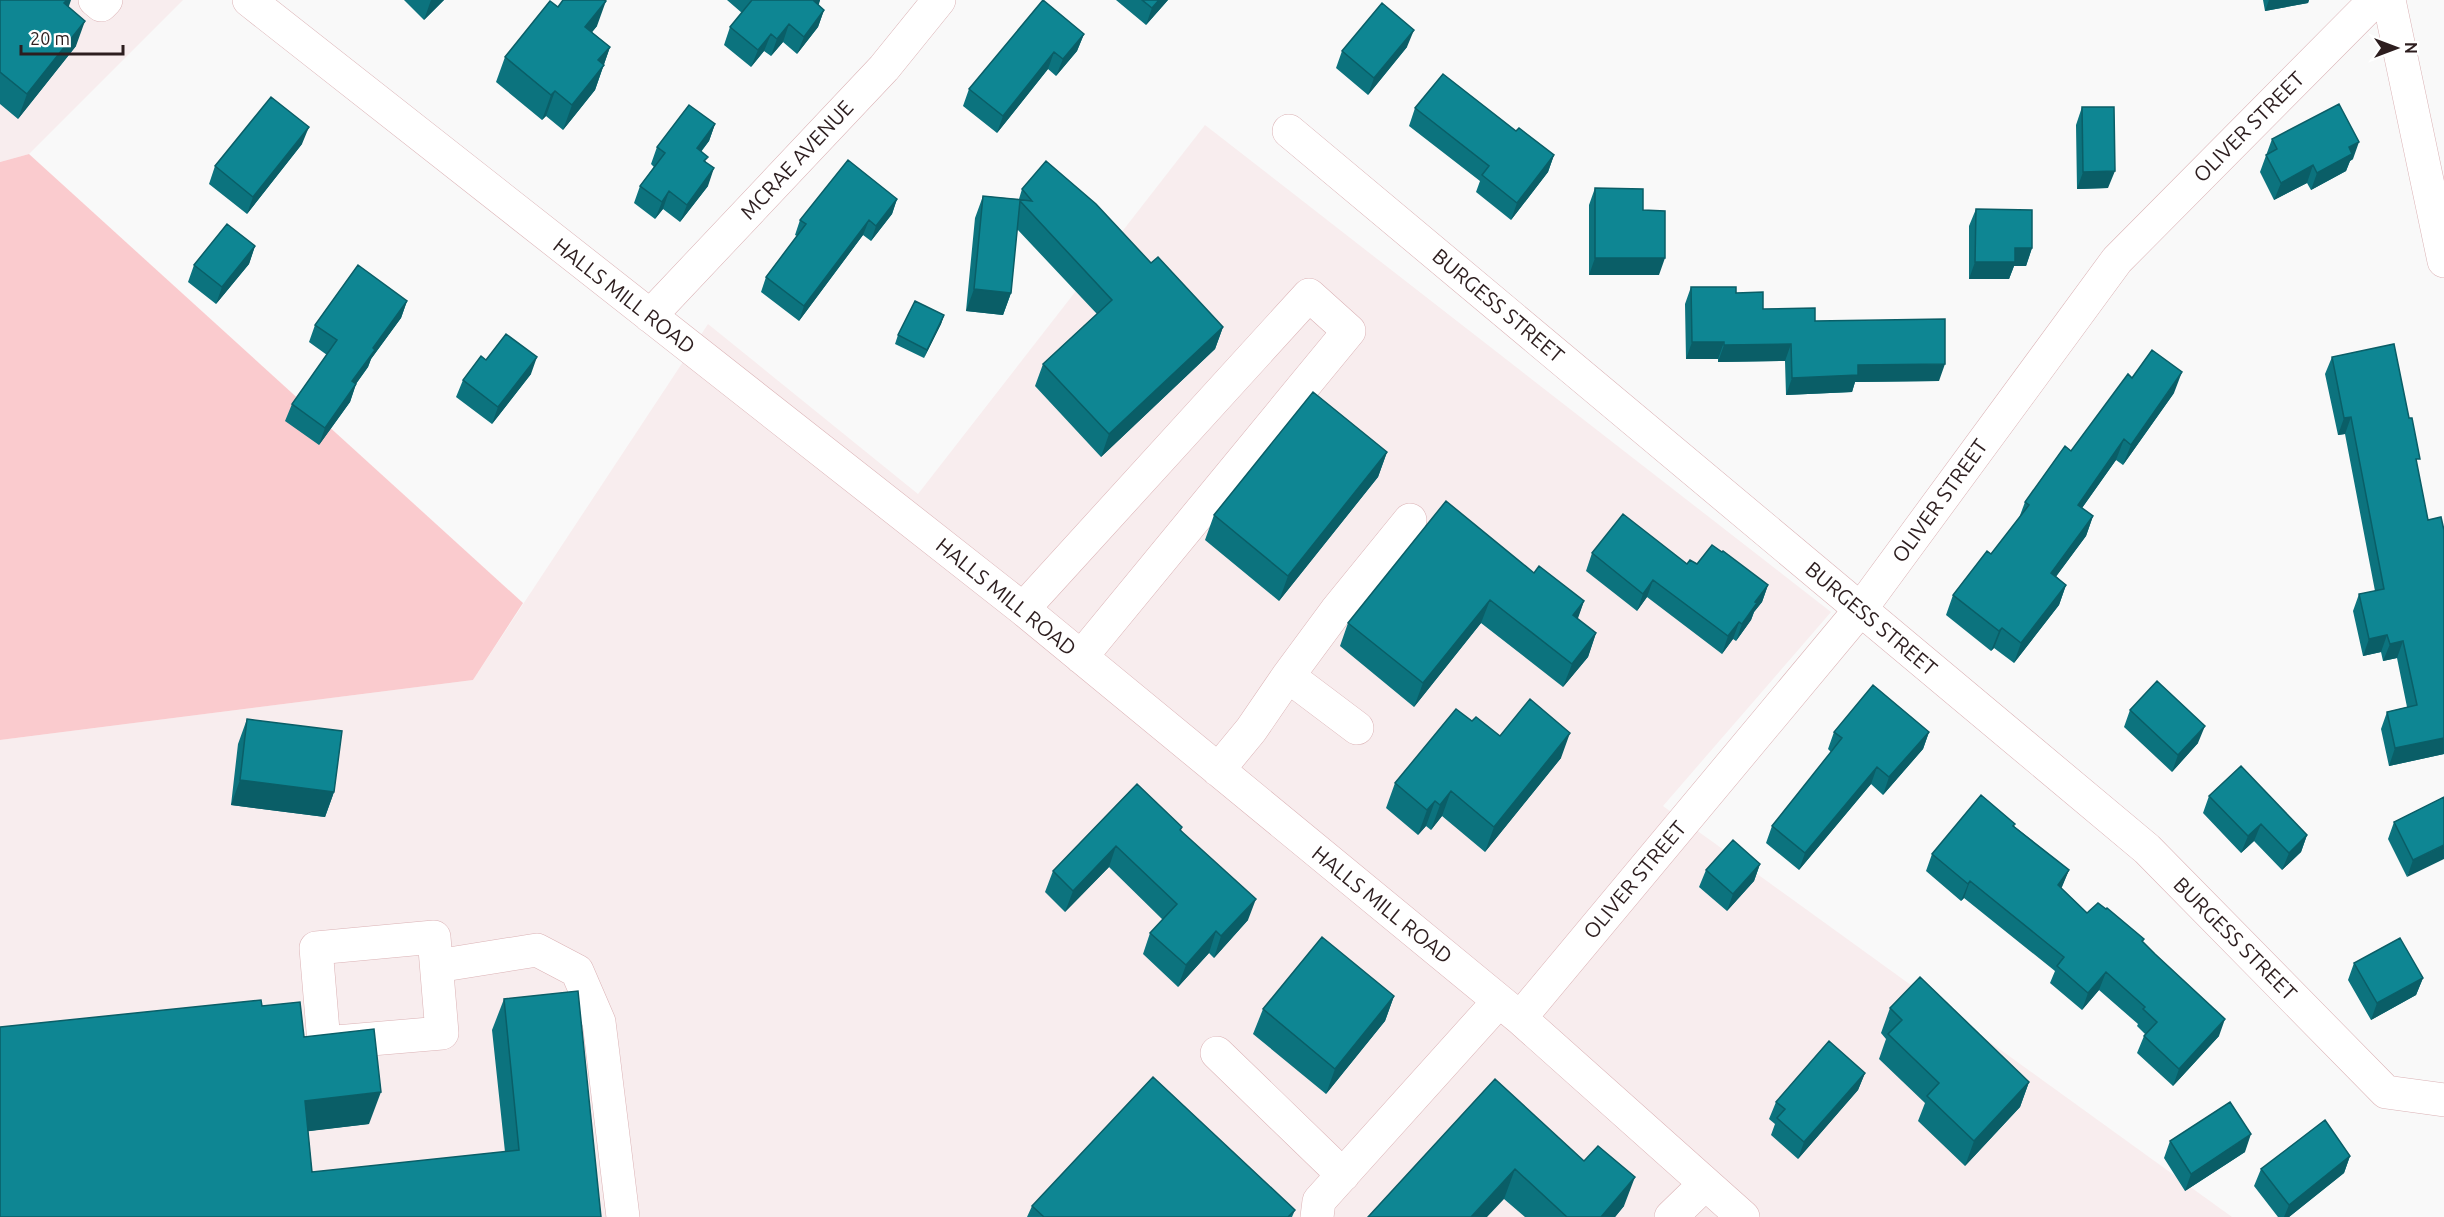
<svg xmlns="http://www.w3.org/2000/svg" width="2444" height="1217" viewBox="0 0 2444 1217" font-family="Ubuntu,sans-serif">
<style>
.built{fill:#f8edee}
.green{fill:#facbce}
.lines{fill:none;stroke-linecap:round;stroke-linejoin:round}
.minor-casing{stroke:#dbb2b5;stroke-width:34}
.minor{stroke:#fff;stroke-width:33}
.wall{fill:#0c737e}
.shaded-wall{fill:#0a5e67}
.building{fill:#0e8693;stroke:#0a5e67;stroke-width:1.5}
.labels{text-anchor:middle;stroke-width:4.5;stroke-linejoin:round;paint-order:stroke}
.street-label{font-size:21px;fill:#2d1e1f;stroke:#fff}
</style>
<rect width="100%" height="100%" fill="#f9f9f9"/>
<path class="built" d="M0 0H183L29 154 0 162Z
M1205 125 1831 612 1663 806 2232 1217H0V740L473 680 708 324 918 494Z"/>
<path class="green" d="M29 154 523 603 473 680 0 740V162Z"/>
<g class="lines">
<g class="minor-casing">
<path id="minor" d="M95 0 101 5 106 0
M249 0 1023 609 1520 1018 1743 1217
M2389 0 2444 261
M1289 131 2147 849 2386 1092 2444 1100
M650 316 884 68 939 0
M1023 609 1309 295 1349 331 1081 657
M1288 676 1357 728
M1218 770 1251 730 1288 676 1336 611 1410 520
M434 937 442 1033 324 1043 316 948Z
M437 966 537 950 577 971 599 1022 623 1217
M1520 1018 1860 610 2117 260 2375 0
M1217 1053 1343 1175
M1317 1217 1319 1201 1499 1001
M1671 1217 1705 1184"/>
</g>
<use href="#minor" class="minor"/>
</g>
<path class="wall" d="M0 0 68 7 76 46 18 119 0 104Z
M404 0H444L424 20Z
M727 0H820L818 5 824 10 818 27 797 54 783 42 771 56 764 51 751 67 724 45 730 27 742 13Z
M1116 0H1168L1146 25Z
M2263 0H2309L2308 3 2265 11Z
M558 7 597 26 592 32 610 47 595 90 563 130 546 116 542 120 496 82 505 57Z
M1084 34 1077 51 1056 76 1048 69 997 133 963 106 969 89Z
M1407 47 1368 95 1336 68 1342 51Z
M2082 107 2108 188 2077 189 2076 125Z
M1415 108 1516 131 1554 155 1548 172 1511 220 1476 192 1480 181 1409 126Z
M715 124 709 141 701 152 706 162 708 186 680 222 663 209 655 219 634 203 640 186 654 167 651 164 657 147Z
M2272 139 2353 159 2350 161 2346 171 2311 190 2307 183 2274 200 2260 172Z
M302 144 247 214 209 184 215 166Z
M1595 188 1643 210 1659 275H1589V205Z
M1022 189 1151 263 1223 327 1215 349 1101 457 1035 386 1043 364 1097 314 1017 229 1011 293 1003 315 966 311 975 218 983 196 1019 199Z
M897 199 892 214 871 241 863 235 799 321 761 292 766 277 797 236 795 235 800 220Z
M1976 209 2032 248 2026 266H2014L2009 279H1969V226Z
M255 246 249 264 216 304 188 282 194 265Z
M1691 287 1736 293 1763 309 1815 321 1939 381 1855 382 1852 392 1786 395 1785 361 1718 362V359H1686L1685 304Z
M407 301 401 318 371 359 368 367 356 384 350 402 319 445 285 421 292 404 327 355 309 342 315 325Z
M944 315 941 324 924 358 895 344 898 335Z
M2332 357 2417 465 2444 754 2389 766 2381 729 2387 712 2407 707 2397 658 2383 661 2381 652 2363 656 2353 611 2359 594 2375 591 2345 434 2338 435 2325 374Z
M486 360 531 374 492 424 456 397 463 380Z
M2174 393 2123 465 2116 460 2082 508 2093 516 2086 536 2056 576 2066 585 2059 605 2014 663 1994 648 1991 651 1946 615 1953 595 1991 554 2019 518 2025 502 2071 451Z
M1387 452 1378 477 1279 601 1205 540 1214 515Z
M1722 552 1768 585 1762 602 1754 612 1751 620 1736 641 1733 639 1722 654 1647 597 1637 611 1586 571 1592 553 1687 564H1697Z
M1534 573 1584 601 1577 619 1596 633 1588 657 1563 687 1481 623 1414 707 1340 646 1348 623Z
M2130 710 2198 743 2172 772 2124 727Z
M247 719 334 792 325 817 231 805 238 744Z
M1472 721 1500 736 1561 758 1485 852 1442 816 1431 830 1426 826 1418 835 1386 808 1395 783Z
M1834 732H1929L1923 749 1883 795 1871 784 1799 870 1766 843 1772 826 1831 752 1828 749Z
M1137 784 1181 830 1248 920 1214 958 1209 953 1178 987 1143 954 1150 933 1163 920 1109 867 1065 912 1045 892 1053 871Z
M2209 796 2307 835 2301 852 2282 870 2254 841 2241 853 2203 813Z
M2444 797 2407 877 2388 839 2394 822Z
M2014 826 2069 870 2061 888 2087 913 2144 939 2143 942 2219 1036 2173 1086 2137 1053 2144 1036 2145 1034 2137 1026 2138 1024 2099 990 2082 1010 2050 983 2055 971 1964 898 1961 901 1926 871 1932 854Z
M1760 864 1754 881 1727 911 1699 887 1706 870Z
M2354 963 2423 978 2416 995 2371 1020 2348 980Z
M1394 996 1385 1021 1326 1094 1253 1034 1263 1009Z
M504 999 601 1217H0L262 1006 304 1037 369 1124 308 1131 312 1172 505 1152 492 1030Z
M1890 1008 2029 1082 2020 1107 1965 1166 1918 1121 1925 1103 1879 1059 1886 1039 1881 1033Z
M1865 1073 1858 1090 1798 1159 1771 1135 1775 1124 1769 1119 1776 1102Z
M1495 1079 1624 1206 1615 1217H1525L1504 1199Z
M2170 1141 2245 1152 2185 1191 2164 1158Z
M2350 1156 2344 1173 2289 1217H2278L2254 1186 2261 1169Z
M1032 1206 1295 1210 1292 1217H1027Z"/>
<path class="shaded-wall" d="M67 0H71L66 15 64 3Z
M431 0H444L424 20Z
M815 0H820L819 4 808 19Z
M1159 0H1168L1146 25 1152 8Z
M2269 0H2309L2308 3 2265 11Z
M606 1 597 26 576 52 585 27Z
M824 10 818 27 797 54 804 37Z
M85 21 76 46 18 119 27 94Z
M789 24 783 42 771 56 777 39Z
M1414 30 1407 47 1368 95 1374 78Z
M771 34 764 51 751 67 758 50Z
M1084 34 1077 51 1056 76 1063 59Z
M610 47 595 90 563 130 572 105 598 60Z
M1054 52 1048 69 997 133 1003 116Z
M555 91 546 116 542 120 551 95Z
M715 124 709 141 690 165 697 148Z
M309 127 302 144 247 214 253 197Z
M2359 142 2353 159 2350 161 2346 171 2311 190 2317 173 2349 147Z
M1554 155 1548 172 1511 220 1517 203Z
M2313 165 2307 183 2274 200 2281 183Z
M714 168 708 186 680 222 687 205Z
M2115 171 2108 188 2077 189 2083 172Z
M669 191 663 209 655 219 662 202Z
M897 199 892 214 871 241 876 226Z
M869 220 863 235 799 321 804 306Z
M255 246 249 264 216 304 222 287Z
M2015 248H2032L2026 266H2014L2009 279H1969L1975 262Z
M1595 258H1665L1659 275H1589Z
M974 289 1011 293 1003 315 966 311Z
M407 301 401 318 371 359 368 367 345 399 352 381 373 348Z
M944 315 941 324 924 358 927 350Z
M1223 327 1215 349 1101 457 1109 434Z
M1692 342H1724L1718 359H1686Z
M1791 344 1785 361 1718 362 1724 345Z
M537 357 531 374 492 424 498 407Z
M1945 364 1939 381 1855 382 1852 392 1786 395 1792 378 1858 365Z
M2182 372 2174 393 2123 465 2131 445Z
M356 384 350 402 319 445 325 428Z
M2351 417 2345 434 2338 435 2344 418Z
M2124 439 2116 460 2070 525 2078 505Z
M1387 452 1378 477 1279 601 1288 576Z
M2093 516 2086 536 2044 593 2051 573Z
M1653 580 1647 597 1637 611 1643 594Z
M1768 585 1762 602 1754 612 1751 620 1736 641 1742 624 1755 602Z
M2066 585 2059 605 2014 663 2021 643Z
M1490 600 1481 623 1414 707 1423 683Z
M1584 601 1576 624 1573 615Z
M1739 622 1733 639 1722 654 1728 636Z
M2002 628 1994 648 1991 651 1999 631Z
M1596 633 1588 657 1563 687 1572 664Z
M2387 635 2381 652 2363 656 2369 639Z
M2403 641 2397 658 2383 661 2390 644Z
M2205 726 2198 743 2172 772 2178 755Z
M1929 732 1923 749 1883 795 1889 777Z
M1570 733 1561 758 1485 852 1494 827Z
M2444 738V754L2389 766 2395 748Z
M1877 767 1871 784 1799 870 1805 853Z
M240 780 334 792 325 817 231 805Z
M1451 791 1442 816 1431 830 1440 805Z
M1435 801 1426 826 1418 835 1427 810Z
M2261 824 2254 841 2241 853 2248 836Z
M2307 835 2301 852 2282 870 2289 853Z
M2444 845V859L2407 877 2413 860Z
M1116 846 1109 867 1065 912 1073 891Z
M1760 864 1754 881 1727 911 1733 894Z
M2069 870 2062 887 2052 902 2058 885Z
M1970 881 1964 898 1961 901 1968 884Z
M1256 899 1248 920 1214 958 1221 936Z
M1216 931 1209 953 1178 987 1186 965Z
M2106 972 2099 990 2082 1010 2088 993Z
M2423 978 2416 995 2371 1020 2377 1003Z
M1394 996 1385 1021 1326 1094 1335 1069Z
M2225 1019 2219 1036 2173 1086 2179 1069Z
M1865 1073 1858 1090 1798 1159 1804 1142Z
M2029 1082 2020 1107 1965 1166 1974 1141Z
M381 1092 369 1124 294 1133 305 1101Z
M2251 1134 2245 1152 2185 1191 2191 1174Z
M2350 1156 2344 1173 2289 1217H2284L2289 1205Z
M1515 1169 1504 1199 1487 1217H1471Z
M1635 1177 1624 1206 1615 1217H1601Z"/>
<path class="building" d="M0 0H67L64 3 85 21 27 94 0 72Z
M563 0H604L606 1 585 27 610 47 598 60 604 65 572 105 555 91 551 95 505 57 550 1 558 7Z
M752 0H815L814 1 824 10 804 37 789 24 777 39 771 34 758 50 730 27Z
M1043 0 1084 34 1063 59 1054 52 1003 116 969 89Z
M1142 0H1159L1152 8Z
M1382 3 1414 30 1374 78 1342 51Z
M1443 74 1516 131 1519 128 1554 155 1517 203 1482 175 1489 166 1415 108Z
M271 97 309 127 253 197 215 166Z
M2339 104 2359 142 2349 147 2352 154 2317 173 2313 165 2281 183 2266 155 2277 149 2272 139Z
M689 105 715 124 697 148 708 157 704 161 714 168 687 205 669 191 662 202 640 186 665 153 657 147Z
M2082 107H2114L2115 171 2083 172Z
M848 160 897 199 876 226 869 220 804 306 766 277 806 224 800 220Z
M1046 161 1096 204 1151 263 1158 257 1223 327 1109 434 1043 364 1112 300 1020 201 1011 293 974 289 983 196 1032 201 1022 189Z
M1595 188 1643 189V210L1665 211V258H1595Z
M1976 209 2032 210V248H2015V262H1975Z
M227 224 255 246 222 287 194 265Z
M358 265 407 301 373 348 375 350 352 381 356 384 325 428 292 404 337 340 315 325Z
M1691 287H1736V293L1763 292V309L1815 308V321L1945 319V364L1858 365V375L1792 378 1791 344 1724 345V342H1692Z
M915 301 944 315 927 350 898 335Z
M506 334 537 357 498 407 463 380 481 356 486 360Z
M2394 344 2409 418H2412L2420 459H2416L2428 520 2441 517 2444 530V738L2395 748 2387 712 2417 705 2403 641 2390 644 2387 635 2369 639 2359 594 2384 589 2351 417 2344 418 2332 357Z
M2152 350 2182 372 2131 445 2124 439 2078 505 2093 516 2051 573 2066 585 2021 643 2002 628 1999 631 1953 595 1987 551 1991 554 2029 505 2025 502 2065 446 2071 451 2128 374 2132 378Z
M1313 392 1387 452 1288 576 1214 515Z
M1446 501 1534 573 1539 566 1584 601 1573 615 1596 633 1572 664 1490 600 1423 683 1348 623Z
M1623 514 1687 564 1690 560 1697 564 1712 545 1722 552 1723 551 1768 585 1755 602 1757 603 1742 624 1739 622 1728 636 1653 580 1643 594 1592 553Z
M2157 681 2205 726 2178 755 2130 710Z
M1873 685 1929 732 1889 777 1877 767 1805 853 1772 826 1842 738 1834 732Z
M1530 699 1570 733 1494 827 1451 791 1440 805 1435 801 1427 810 1395 783 1456 709 1472 721 1476 717 1500 736Z
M247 719 342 731 334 792 240 780Z
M2241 766 2307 835 2289 853 2261 824 2248 836 2209 796Z
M1137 784 1182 827 1180 830 1256 899 1221 936 1216 931 1186 965 1150 933 1177 904 1116 846 1073 891 1053 871Z
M1981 795 2015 824 2013 826 2069 870 2058 885 2087 913 2098 903 2106 909 2107 908 2144 939 2142 941 2155 954 2225 1019 2179 1069 2144 1036 2157 1022 2143 1009 2145 1007 2106 972 2088 993 2057 966 2064 957 1970 881 1968 884 1932 854Z
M2444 797V845L2413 860 2394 822Z
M1733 840 1760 864 1733 894 1706 870Z
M1322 937 1394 996 1335 1069 1263 1009Z
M2400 938 2423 978 2377 1003 2354 963Z
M1920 977 2029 1082 1974 1141 1927 1096 1939 1083 1888 1034 1902 1020 1890 1008Z
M578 991 601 1217H0V1027L261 1000 262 1006 300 1002 304 1037 374 1029 381 1092 305 1101 312 1172 519 1150 504 999Z
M1829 1041 1865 1073 1804 1142 1777 1118 1785 1109 1776 1102Z
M1153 1077 1295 1210 1288 1217H1044L1032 1206Z
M1495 1079 1584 1161 1598 1146 1635 1177 1601 1217H1567L1515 1169 1471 1217H1368Z
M2230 1102 2251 1134 2191 1174 2170 1141Z
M2325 1120 2350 1156 2289 1205 2261 1169Z"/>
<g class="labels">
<g class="street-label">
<text transform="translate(2249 127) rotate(-45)" y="7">OLIVER STREET</text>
<text transform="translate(797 160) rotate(-47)" y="7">MCRAE AVENUE</text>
<text transform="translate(624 296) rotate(38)" y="7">HALLS MILL ROAD</text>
<text transform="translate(1498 306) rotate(40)" y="7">BURGESS STREET</text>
<text transform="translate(1940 501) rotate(-54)" y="7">OLIVER STREET</text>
<text transform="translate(1006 597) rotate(39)" y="7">HALLS MILL ROAD</text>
<text transform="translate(1871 619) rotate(40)" y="7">BURGESS STREET</text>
<text transform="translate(1635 880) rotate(-50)" y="7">OLIVER STREET</text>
<text transform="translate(1382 905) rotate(39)" y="7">HALLS MILL ROAD</text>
<text transform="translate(2235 939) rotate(45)" y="7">BURGESS STREET</text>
</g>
</g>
<g transform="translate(2396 48) rotate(90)" stroke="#ffffff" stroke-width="4.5" paint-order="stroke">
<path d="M0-4.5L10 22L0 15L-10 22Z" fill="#2d1e1f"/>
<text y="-9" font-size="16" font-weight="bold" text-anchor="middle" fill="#2d1e1f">N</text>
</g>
<path d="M21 45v9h102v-9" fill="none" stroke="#2d1e1f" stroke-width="3"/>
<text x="30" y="45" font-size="18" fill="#2d1e1f" stroke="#ffffff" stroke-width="4.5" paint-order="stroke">20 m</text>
</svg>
